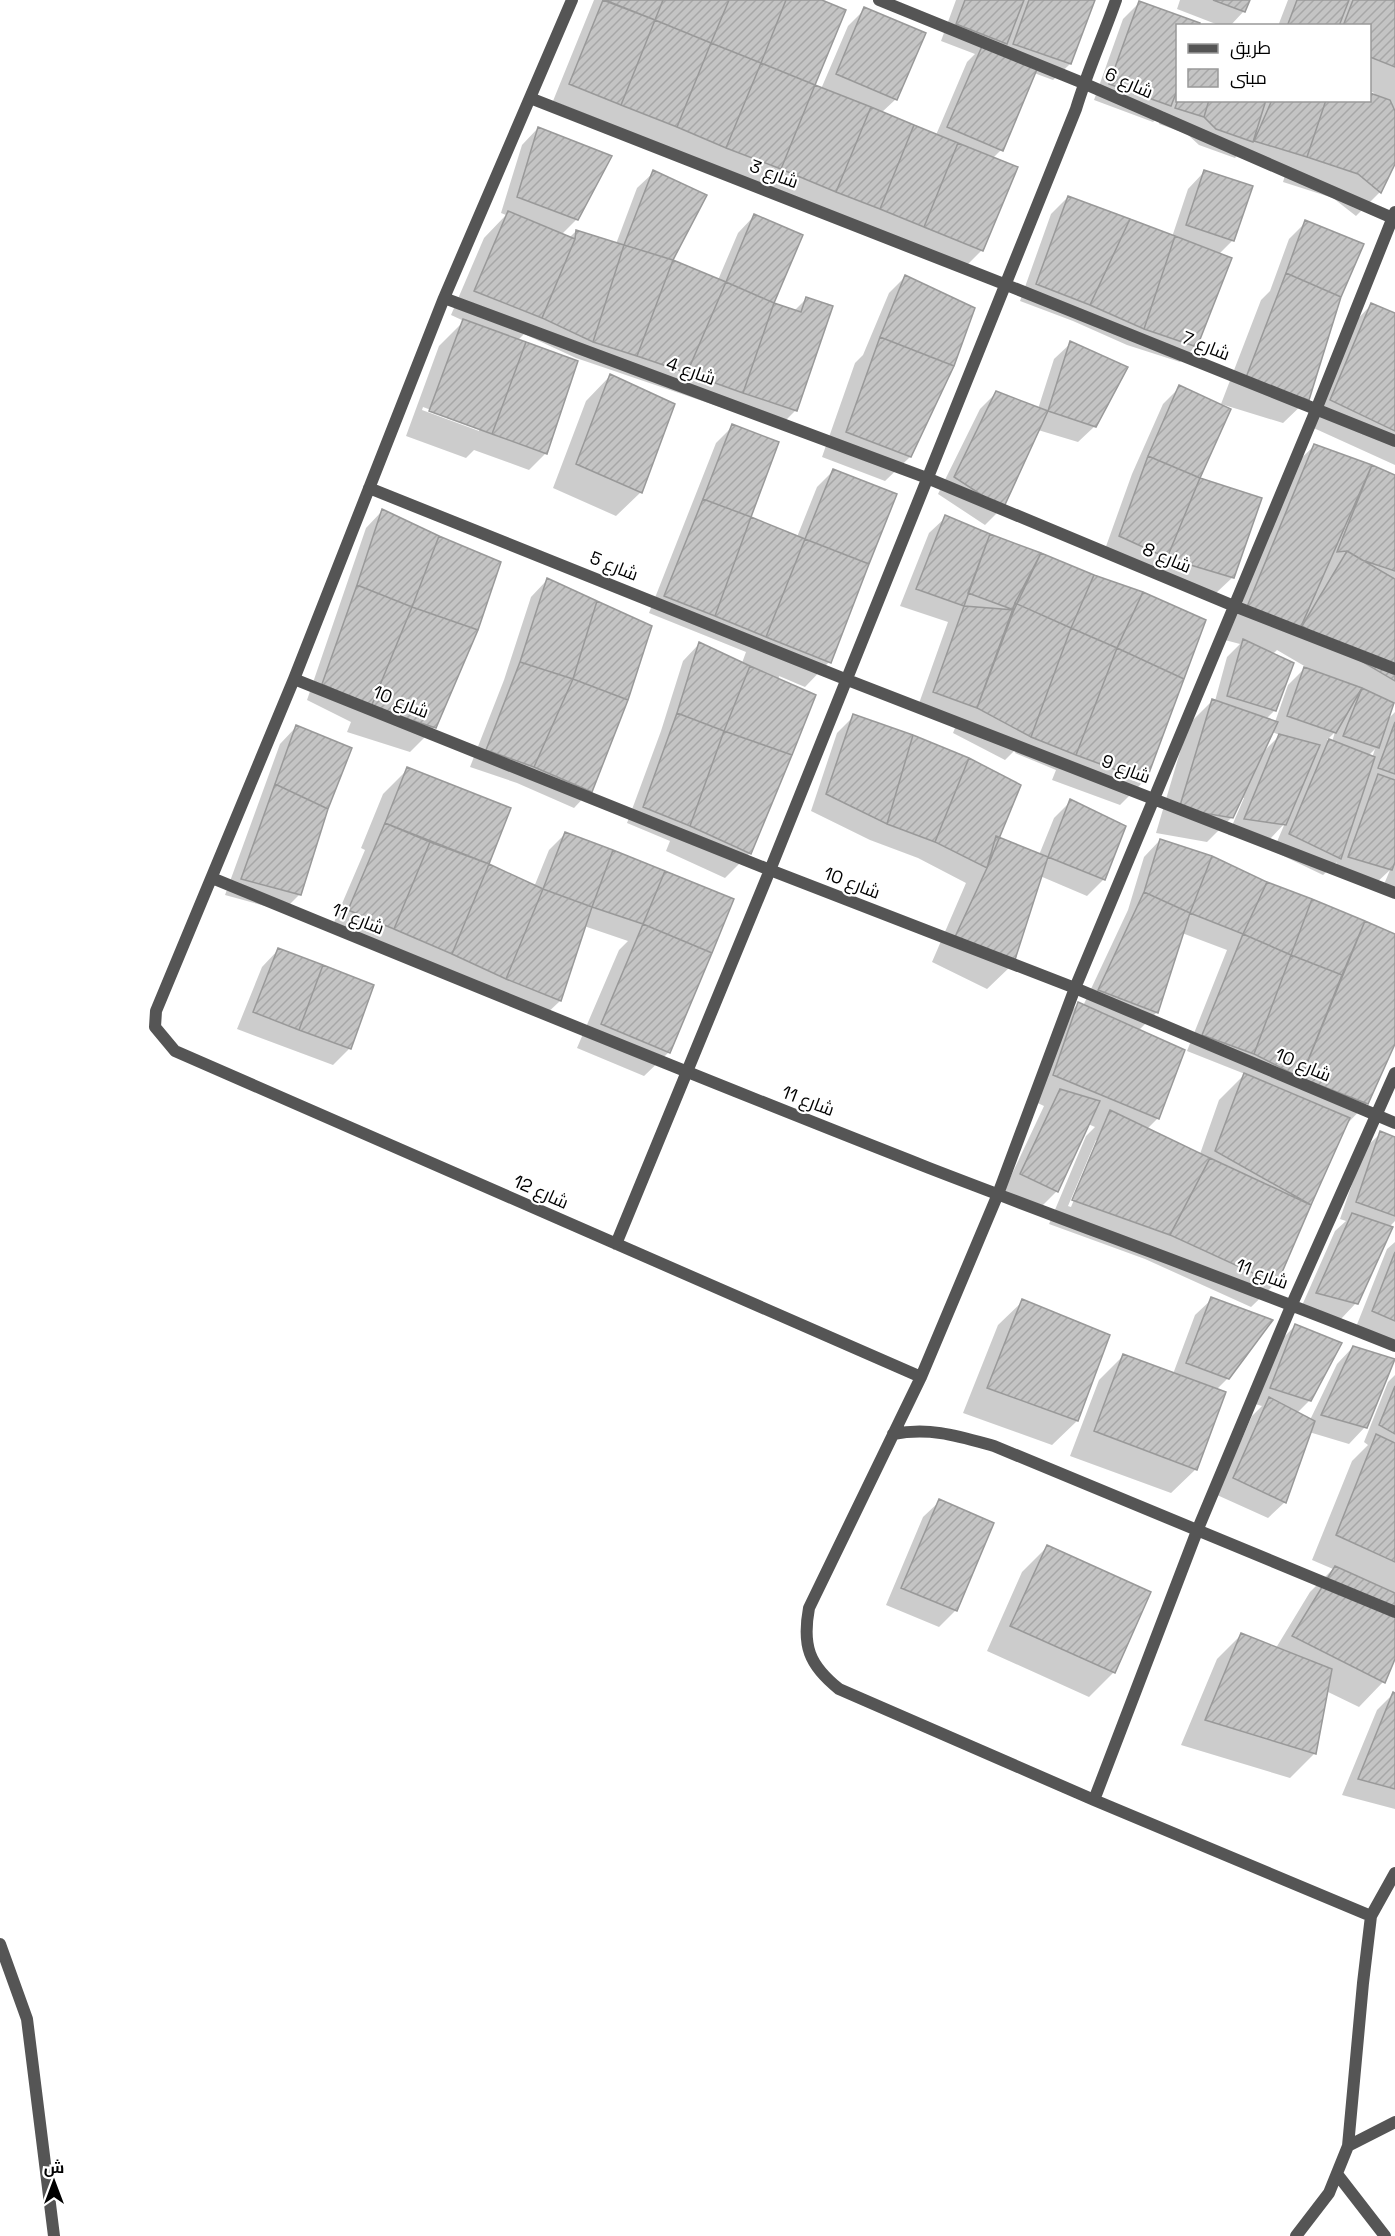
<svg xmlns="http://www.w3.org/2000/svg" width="1395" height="2236" viewBox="0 0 1395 2236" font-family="'Space Grotesk',Cairo,sans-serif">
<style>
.shadow{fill:#0003;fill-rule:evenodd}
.building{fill:url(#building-hatch);stroke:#999;stroke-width:1.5}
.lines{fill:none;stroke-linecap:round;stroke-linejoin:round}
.lane{stroke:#555;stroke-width:12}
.street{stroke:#555;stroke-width:12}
.labels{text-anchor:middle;stroke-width:4.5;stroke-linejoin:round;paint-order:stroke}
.street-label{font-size:18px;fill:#000;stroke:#fff}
</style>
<defs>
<pattern id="building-hatch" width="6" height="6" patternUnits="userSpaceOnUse" patternTransform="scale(1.5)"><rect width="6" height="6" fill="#c4c4c4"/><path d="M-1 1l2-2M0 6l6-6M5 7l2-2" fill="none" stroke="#a7a7a7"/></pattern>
</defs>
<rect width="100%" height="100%" fill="#fff"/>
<path class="shadow" d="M594 0H818L813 86 821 89 848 26 865 9 896 99 881 113 936 135 967 62 975 54 941 41 956 0H1093L1070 64 1053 80 1034 73 1001 150 993 158 982 250 965 267 553 101Z
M1180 0H1248L1244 11 1230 26H1221L1177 9Z
M1288 0H1395V161L1380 192 1356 216 1333 198 1283 182 1286 172 1241 151 1235 158 1199 145 1187 134 1159 124 1164 111 1153 122 1094 100 1123 19 1139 3 1178 26V100H1370V94L1375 96 1374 93 1370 91V26H1278Z
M538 128 577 219 561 235 569 238 576 231 616 244 637 188 654 172 671 260 718 280 738 233 754 216 772 304 794 311 806 299 796 410 779 427 576 358 524 334 517 341 546 453 529 470 474 450 466 458 406 436 439 346 464 321 451 315 484 238 506 215 501 213 522 145ZM423 407 479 428V431L422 410Z
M1204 172 1233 240 1219 254 1196 346 1180 362 1127 345 1073 321 1020 301 1051 214 1068 197 1172 237 1188 189Z
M1306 222 1339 296 1308 399 1283 423 1221 404 1261 300 1270 291 1289 239Z
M905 277 952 365 910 457 885 481 822 457 855 363 863 355 889 293Z
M1371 305 1395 315V465L1307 425 1347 330Z
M1071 343 1095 426 1078 442 1038 430 1002 508 985 525 938 494 980 409 996 393 1038 409 1054 359Z
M610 376 641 492 616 516 553 488 586 401Z
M1180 387 1198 479 1233 577 1216 593 1104 552 1132 474 1163 404Z
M733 426 749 518 797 537 817 487 834 470 868 563 829 662 805 687 779 676 750 853 725 878 666 851 670 841 627 823 661 731 683 661 699 644 742 663 746 652 649 613 716 443Z
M1314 446 1395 477V703L1390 708 1386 721 1395 712V895L1382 889 1390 870 1374 885 1332 874 1337 862 1323 875 1273 851 1285 823 1268 841 1228 835 1244 798 1241 797 1232 817 1207 842 1156 833 1188 725 1212 701H1215L1227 657 1240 644 1221 639 1289 470ZM1277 650 1306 667 1288 685 1275 722 1266 719 1275 710 1273 654ZM1272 732 1280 735 1263 752ZM1335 732 1332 742 1327 740ZM1375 749 1372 758 1368 756Z
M382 511 435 727 410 752 347 732 351 722 307 700 366 528Z
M946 517 1204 621 1144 781 1120 805 1052 780 1056 770 1015 753 1017 748 1005 760 953 733 957 723 917 709 948 622 900 606 929 533Z
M547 580 590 791 574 808 517 783 470 767 504 680 531 597Z
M854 716 997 838 1039 855 1054 818 1071 801 1104 879 1087 896 1040 876 1012 965 987 989 932 962 966 883 918 858 870 840 811 811 837 733Z
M296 727 327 808 300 894 283 911 225 895 280 744Z
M408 769 488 863 486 865 534 887 549 850 565 834 711 952 669 1052 644 1076 577 1048 619 950 628 941 584 926 560 1001 543 1017 332 927 365 850 361 848 383 794Z
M1160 840 1395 936V1040L1367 1103 1346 1125 1276 1283 1251 1307 1145 1259 1049 1224 1086 1136 1095 1127 1088 1124 1057 1191 1040 1208 1004 1191 1044 1106 1029 1099 1054 1028 1078 1004 1083 1006 1128 910 1144 857ZM1182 933 1227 950 1187 1051 1245 1074 1219 1100 1200 1154 1147 1129 1158 1118 1138 1031 1157 1012ZM1096 1140H1099L1071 1207 1068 1206Z
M278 950 350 1048 333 1065 237 1029 262 967Z
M1381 1133 1395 1139V1221L1389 1227 1356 1303 1340 1320 1300 1310 1335 1231 1346 1221 1340 1219 1364 1149Z
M1395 1242V1344L1356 1327 1387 1249Z
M1212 1299 1228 1378 1216 1390 1196 1469 1171 1493 1070 1456 1099 1380 1124 1355 1173 1374 1195 1315Z
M1023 1301 1109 1336 1077 1421 1052 1445 963 1413 998 1325Z
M1295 1326 1310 1400 1297 1413 1310 1420 1337 1364 1353 1347 1365 1427 1349 1444 1309 1432 1285 1502 1268 1518 1217 1495 1252 1416 1262 1406 1255 1404 1279 1342Z
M1395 1375V1655L1383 1682 1359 1707 1326 1691 1315 1753 1290 1778 1181 1745 1217 1659 1241 1635 1276 1648 1310 1592 1333 1569 1312 1560 1352 1461 1368 1445 1364 1442 1388 1382Z
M940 1501 956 1610 939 1627 886 1605 923 1517Z
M1047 1547 1114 1672 1089 1697 987 1651 1022 1572Z
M1393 1694H1395V1809L1342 1795 1377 1710Z"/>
<path class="building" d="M603 0 655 20 621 105 569 84Z
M605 0H663L655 20Z
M663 0H729L711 43 655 20Z
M729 0H786L761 63 711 43Z
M786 0H822L846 10 815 85 761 63Z
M965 0H1024L1007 44 956 24Z
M1029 0H1095L1071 64 1013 44Z
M1213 0H1250L1245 12Z
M1297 0H1349L1339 26H1292L1288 24Z
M1353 0H1395V67L1370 57V26H1343Z
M1139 1 1200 23 1199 26H1178V88L1171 106 1109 84Z
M864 7 926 33 897 100 836 74Z
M655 20 711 43 677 127 621 105Z
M711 43 761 63 726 148 677 127Z
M983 44 1038 67 1003 151 947 127Z
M761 63 815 85 781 169 726 148Z
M815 85 871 107 836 192 781 169Z
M1370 93 1390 100 1395 111V164L1381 193 1358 174 1307 157 1326 100H1370Z
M1178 100H1209L1204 117 1175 108Z
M1209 100H1266L1253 142 1216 129 1204 117Z
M1272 100H1326L1307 157 1254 141Z
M871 107 914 125 880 209 836 192Z
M914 125 958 143 924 227 880 209Z
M538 127 612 156 578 220 517 197Z
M958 143 1018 167 983 251 924 227Z
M653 170 707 195 673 260 624 245Z
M1204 170 1253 186 1234 241 1186 225Z
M1068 196 1130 219 1090 305 1036 284Z
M508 211 575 239 542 318 474 291Z
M754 214 803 235 774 303 726 282Z
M1130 219 1175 236 1144 329 1090 305Z
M1305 220 1364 244 1341 297 1286 273Z
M576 230 624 245 593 342 542 318 575 239Z
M1175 236 1232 258 1197 347 1144 329Z
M624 245 673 260 637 356 593 342Z
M673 260 726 282 687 373 637 356Z
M1286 273 1341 297 1309 400 1245 380Z
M905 275 975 308 954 366 880 337Z
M726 282 774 303 743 393 687 373Z
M806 297 833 306 797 411 743 393 774 303 801 312Z
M1371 303 1395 313V431L1330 400Z
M463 319 526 342 492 434 429 411Z
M880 337 954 366 911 457 846 432Z
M1070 341 1128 367 1096 427 1048 411Z
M526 342 578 361 547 454 492 434Z
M610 374 675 404 642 493 576 464Z
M1179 385 1231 409 1200 478 1148 456Z
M996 391 1048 411 1003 509 954 477Z
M732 424 779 442 751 517 703 499Z
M1314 444 1372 465 1299 631 1244 614Z
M1148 456 1200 478 1167 558 1119 536Z
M1372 465 1395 475V571L1362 560 1347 551 1337 552Z
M833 469 897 494 869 564 805 539Z
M1200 478 1262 498 1234 578 1167 558Z
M703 499 751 517 715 616 664 596Z
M382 509 439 536 412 607 357 585Z
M945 515 990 534 964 606 916 589Z
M751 517 805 539 766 637 715 616Z
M990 534 1041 553 1014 610 968 593Z
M439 536 501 562 478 630 412 607Z
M805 539 869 564 831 663 766 637Z
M1347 551 1395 579V681L1302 626Z
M1041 553 1094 575 1071 628 1015 603Z
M1094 575 1143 592 1117 648 1071 628Z
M547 578 597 601 573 679 520 662Z
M357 585 412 607 371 707 322 684Z
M1143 592 1206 620 1184 679 1117 648Z
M597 601 652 626 628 700 573 679Z
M1015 603 1071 628 1031 737 977 708Z
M964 606 1014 610 977 708 933 692Z
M412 607 478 630 436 728 371 707Z
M1071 628 1117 648 1076 755 1031 737Z
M1243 639 1294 663 1276 711 1227 696Z
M699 642 750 666 724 731 677 713Z
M1117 648 1184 679 1146 781 1076 755Z
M520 662 573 679 534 767 486 750Z
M750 666 816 695 792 755 724 731Z
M1304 667 1362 688 1336 733 1287 716Z
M573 679 628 700 592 792 534 767Z
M1362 688 1394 703 1379 748 1343 736Z
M1212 699 1278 722 1233 818 1179 809Z
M677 713 724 731 690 826 643 807Z
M853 714 913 735 887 824 826 794Z
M1395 722V774L1378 768Z
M296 725 352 748 328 809 275 784Z
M724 731 792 755 751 854 690 826Z
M1279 734 1320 745 1286 825 1244 819Z
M913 735 969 758 935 842 887 824Z
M1329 739 1375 757 1341 859 1289 834Z
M969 758 1021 785 987 868 935 842Z
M407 767 511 808 489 864 385 823Z
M1378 774 1395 780V862L1392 870 1348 857Z
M275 784 328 809 301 895 241 879Z
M1070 799 1126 826 1105 880 1048 857Z
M385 823 430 842 394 929 348 910Z
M565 832 613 850 592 907 543 889Z
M996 836 1048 857 1013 966 955 937 987 868Z
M1160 839 1212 856 1190 913 1144 892Z
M430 842 489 864 452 954 394 929Z
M613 850 665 871 643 924 592 907Z
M1212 856 1267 882 1243 934 1190 913Z
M489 864 543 889 506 979 452 954Z
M665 871 734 899 712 953 643 924Z
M1267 882 1312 899 1291 955 1243 934Z
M543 889 592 907 561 1001 506 979Z
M1144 892 1190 913 1158 1013 1098 990Z
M1312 899 1365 921 1342 975 1291 955Z
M1365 921 1395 934V1044L1368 1104 1301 1078Z
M643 924 712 953 670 1053 601 1024Z
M1243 934 1291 955 1254 1054 1202 1035Z
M278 948 323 965 299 1030 253 1012Z
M1291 955 1342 975 1301 1078 1254 1054Z
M323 965 374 985 351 1049 299 1030Z
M1078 1002 1185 1050 1159 1119 1053 1075Z
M1244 1073 1350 1118 1311 1205 1215 1151Z
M1060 1089 1100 1101 1058 1192 1020 1174Z
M1110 1110 1210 1158 1170 1235 1072 1200Z
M1380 1131 1395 1137V1216L1356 1202Z
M1210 1158 1311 1205 1277 1284 1170 1235Z
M1352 1213 1393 1227 1358 1304 1316 1293Z
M1395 1252V1321L1372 1311Z
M1211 1297 1273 1320 1229 1379 1186 1363Z
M1022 1299 1110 1335 1078 1421 987 1388Z
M1295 1324 1342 1343 1311 1401 1270 1388Z
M1353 1346 1395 1359 1367 1428 1321 1415Z
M1123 1354 1226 1392 1197 1470 1094 1431Z
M1395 1386V1434L1379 1425Z
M1269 1397 1315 1421 1286 1503 1233 1478Z
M1376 1434 1395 1443V1562L1336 1535Z
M939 1499 994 1523 957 1611 901 1588Z
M1047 1545 1151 1592 1115 1673 1010 1626Z
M1335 1566 1395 1593V1659L1385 1683 1292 1636Z
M1241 1633 1332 1669 1316 1754 1205 1720Z
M1393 1692 1395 1693V1789L1358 1779Z"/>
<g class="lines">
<path class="lane" d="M0 1944 27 2019 54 2236"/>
<path class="street" d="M572 0 444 298 294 679 156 1011 155 1027 175 1051 921 1377
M879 0 1083 83 1395 219
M530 98 1004 284 1395 441
M444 298 927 478 1234 606 1395 669
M369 488 845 679 1395 893
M294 679 770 870 1075 988 1395 1123
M212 878C450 976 689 1074 929 1168 1084 1228 1241 1284 1395 1346
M616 1244 770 870 1076 109C1087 72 1103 37 1116 0
M893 1434C931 1427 958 1436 994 1446L1395 1612
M1094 1800 1197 1531 1292 1304 1395 1073
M1371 1916 1094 1800 839 1689C809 1665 802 1646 809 1608L921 1377 998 1194 1075 988 1316 410 1395 212
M1348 2146 1395 2122
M1337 2174 1385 2236
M1296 2236 1329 2193 1348 2146 1363 1983 1371 1916 1395 1873"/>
</g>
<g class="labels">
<g class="street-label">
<text transform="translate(1129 83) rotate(24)" y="6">شارع 6</text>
<text transform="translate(774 174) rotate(21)" y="6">شارع 3</text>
<text transform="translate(1206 346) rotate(22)" y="6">شارع 7</text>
<text transform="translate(691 371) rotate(20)" y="6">شارع 4</text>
<text transform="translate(1167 558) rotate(23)" y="6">شارع 8</text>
<text transform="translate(614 566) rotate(22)" y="6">شارع 5</text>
<text transform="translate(401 702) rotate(22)" y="6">شارع 10</text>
<text transform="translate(1126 769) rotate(21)" y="6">شارع 9</text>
<text transform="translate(852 883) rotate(21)" y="6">شارع 10</text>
<text transform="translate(358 919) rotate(22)" y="6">شارع 11</text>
<text transform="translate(1303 1065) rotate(23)" y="6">شارع 10</text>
<text transform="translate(808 1101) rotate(21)" y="6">شارع 11</text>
<text transform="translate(541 1192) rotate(24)" y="6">شارع 12</text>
<text transform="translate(1262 1274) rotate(21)" y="6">شارع 11</text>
</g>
</g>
<rect x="1176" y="24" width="195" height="78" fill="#ffffff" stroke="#999999" stroke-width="1.5"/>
<rect x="1188" y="44" width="30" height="9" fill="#555555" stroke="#999999" stroke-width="1.5"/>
<text x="1230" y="54" font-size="18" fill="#000000">طريق</text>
<rect x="1188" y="69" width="30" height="18" fill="url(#building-hatch)" stroke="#999999" stroke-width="1.5"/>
<text x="1230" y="84" font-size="18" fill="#000000">مبنى</text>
<g transform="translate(54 2182)" stroke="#ffffff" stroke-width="4.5" paint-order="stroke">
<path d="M0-4.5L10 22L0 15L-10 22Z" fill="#000000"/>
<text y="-9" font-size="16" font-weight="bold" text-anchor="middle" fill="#000000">ش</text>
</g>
</svg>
